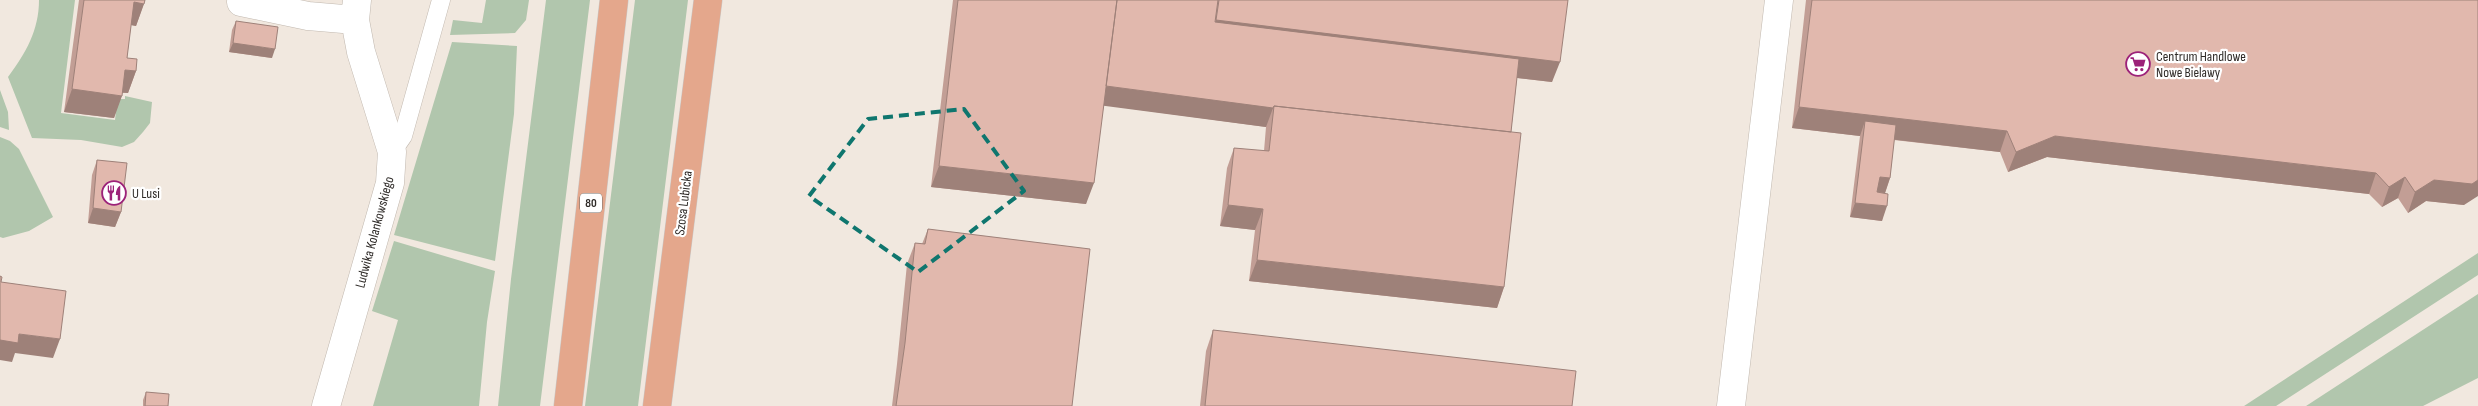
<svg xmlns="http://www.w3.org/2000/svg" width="2478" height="406" viewBox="0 0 2478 406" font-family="'Sofia Sans Condensed',sans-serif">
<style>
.green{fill:#b1c6ad}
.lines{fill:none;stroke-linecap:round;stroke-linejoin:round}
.lane-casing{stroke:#c1b8af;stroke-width:19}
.street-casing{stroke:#c1b8af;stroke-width:29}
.primary-casing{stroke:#c9c8c7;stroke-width:29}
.lane{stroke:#fff;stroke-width:18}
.street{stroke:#fff;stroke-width:28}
.primary{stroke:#e4a78c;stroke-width:28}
.wall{fill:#c29e95}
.shaded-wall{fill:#9e8179}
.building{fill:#e1b8ad;stroke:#9e8179}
.marked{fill:none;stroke:#0f766e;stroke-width:4;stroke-dasharray:10 6;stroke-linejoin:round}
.labels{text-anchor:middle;stroke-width:4.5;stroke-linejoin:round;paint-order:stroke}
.shield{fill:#fff;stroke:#6d6b68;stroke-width:1}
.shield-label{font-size:12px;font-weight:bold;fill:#2f2b28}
.poi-label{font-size:14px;fill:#2f2b28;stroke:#fff;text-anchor:start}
.street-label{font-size:14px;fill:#2f2b28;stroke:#fff}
</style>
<rect width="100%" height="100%" fill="#f1e8df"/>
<path class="green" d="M39 0H75L61 113 115 120 118 94 121 99H125V96L152 102 150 123 143 132 134 142 122 147 81 140 32 138 8 77C26 53 39 30 39 0Z
M486 0H529L526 20 515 33 450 35 453 20 482 23Z
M546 0H590L540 406H498L511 279Z
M635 0H688L638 406H585Z
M452 42 517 46 514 114 495 261 394 235Z
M0 90 8 112 9 130 0 127Z
M0 137 10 141 19 149 53 217 29 231 3 238 0 237Z
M394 241 495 271 487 322 479 406H373L398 320 372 311Z
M2478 253V275L2276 406H2244Z
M2478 294V378L2423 406H2306Z"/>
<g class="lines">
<g class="lane-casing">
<path id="lane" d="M392 152 403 136 441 0"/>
</g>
<g class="street-casing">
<path id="street" d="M241 2 308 16 355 20
M326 406 390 183 392 152 361 52 355 20 357 0
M1731 406 1779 0"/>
</g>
<g class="primary-casing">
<path id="primary" d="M568 406 614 0
M657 406 708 0"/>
</g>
<use href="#lane" class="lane"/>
<use href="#street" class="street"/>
<use href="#primary" class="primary"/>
</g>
<path class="wall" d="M79 0H145L136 26 131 25 127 58 136 71 128 93H122L114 118 64 112Z
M953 0H1568L1552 82 1517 78 1511 132 1504 287 1497 308 1249 281 1255 230 1220 226 1227 168 1234 148 1264 151 1266 127 1104 105 1086 204 931 187Z
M1806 0H2478L2464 205 2426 201 2408 213 2398 198 2382 207 2369 194 2047 157 2008 172 2000 152 1894 140 1890 178 1885 193 1882 221 1850 217 1860 136 1792 128Z
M236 21 272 58 229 52 232 30Z
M97 160 121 212 115 227 88 223 92 175Z
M928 229 1072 406H892L897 364 907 264 915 243 922 244Z
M1213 330 1572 406H1200L1206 351Z
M146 392 168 406H143V400Z"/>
<path class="shaded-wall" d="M134 2 144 4 136 26 126 24Z
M1216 20 1560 62 1552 82 1209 41Z
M233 43 275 49 272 58 229 52Z
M125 70 136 71 128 93 117 92Z
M1105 86 1273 108 1266 127 1098 105Z
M72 89 122 96 114 118 64 112Z
M1799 107 2007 131 2000 152 1863 136 1865 121 1860 136 1792 128Z
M2055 136 2376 173 2369 194 2047 157 2008 172 2016 152Z
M939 166 1094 183 1086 204 931 187Z
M1880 177 1890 178 1885 193 1874 192Z
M2405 177 2398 198 2382 207 2389 187Z
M2434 180H2478V196L2464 205 2426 201 2408 213 2415 192Z
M1855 203 1887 206 1882 221 1850 217Z
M1228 205 1263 209 1255 230 1220 226Z
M93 208 121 212 115 227 88 223Z
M1257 260 1504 287 1497 308 1249 281Z
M19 334 60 339 53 358 15 353 12 362 0 360V340Z"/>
<path class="building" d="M84 0H145L144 4 134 2 127 58 137 59 136 71 125 70 122 96 72 89Z
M958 0H1117L1094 183 939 166Z
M1117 0H1218L1215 22 1519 59 1511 132 1274 106 1273 108 1106 86Z
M1219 0H1568L1560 62 1216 20Z
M1812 0H2478V180L2472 184 2434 180 2415 192 2405 177 2389 187 2376 173 2055 136 2016 152 2007 131 1799 107Z
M236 21 278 27 275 49 233 43Z
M1274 106 1521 133 1504 287 1257 260 1263 209 1228 205 1234 148 1269 151Z
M1865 121 1896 125 1890 178 1880 177 1877 192 1888 194 1887 206 1855 203Z
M97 160 127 163 121 212 93 208Z
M928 229 1090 249 1072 406H896L905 343 915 243 925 244Z
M0 276 2 277 1 282 66 291 60 339 19 334 18 343 0 340Z
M1213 330 1576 371 1572 406H1205Z
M146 392 169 394 168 406H145Z"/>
<path class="marked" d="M964 109 1024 191 918 272 809 196 868 119Z"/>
<defs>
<g id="supermarket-ring" transform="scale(1.25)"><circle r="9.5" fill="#fff" stroke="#9c2279" stroke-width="1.5"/><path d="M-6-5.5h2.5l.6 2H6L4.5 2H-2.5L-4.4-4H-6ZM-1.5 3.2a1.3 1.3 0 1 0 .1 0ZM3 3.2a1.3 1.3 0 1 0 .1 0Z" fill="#9c2279"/></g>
<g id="restaurant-ring" transform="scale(1.25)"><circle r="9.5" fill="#fff" stroke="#9c2279" stroke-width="1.5"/><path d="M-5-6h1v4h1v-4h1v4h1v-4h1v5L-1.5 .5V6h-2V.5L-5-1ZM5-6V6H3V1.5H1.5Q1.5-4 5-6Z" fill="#9c2279"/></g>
</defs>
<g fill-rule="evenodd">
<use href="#supermarket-ring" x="2138" y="64"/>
<use href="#restaurant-ring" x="114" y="193"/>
</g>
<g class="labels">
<rect class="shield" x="580" y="193.5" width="22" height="19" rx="4"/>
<g class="shield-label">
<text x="591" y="207">80</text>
</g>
<g class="poi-label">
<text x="2156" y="61">Centrum Handlowe<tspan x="2156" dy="16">Nowe Bielawy</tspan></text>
<text x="132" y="198">U Lusi</text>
</g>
<g class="street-label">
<text transform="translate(683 203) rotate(-83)" y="5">Szosa Lubicka</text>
<text transform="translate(374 232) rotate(-75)" y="5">Ludwika Kolankowskiego</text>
</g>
</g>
</svg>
